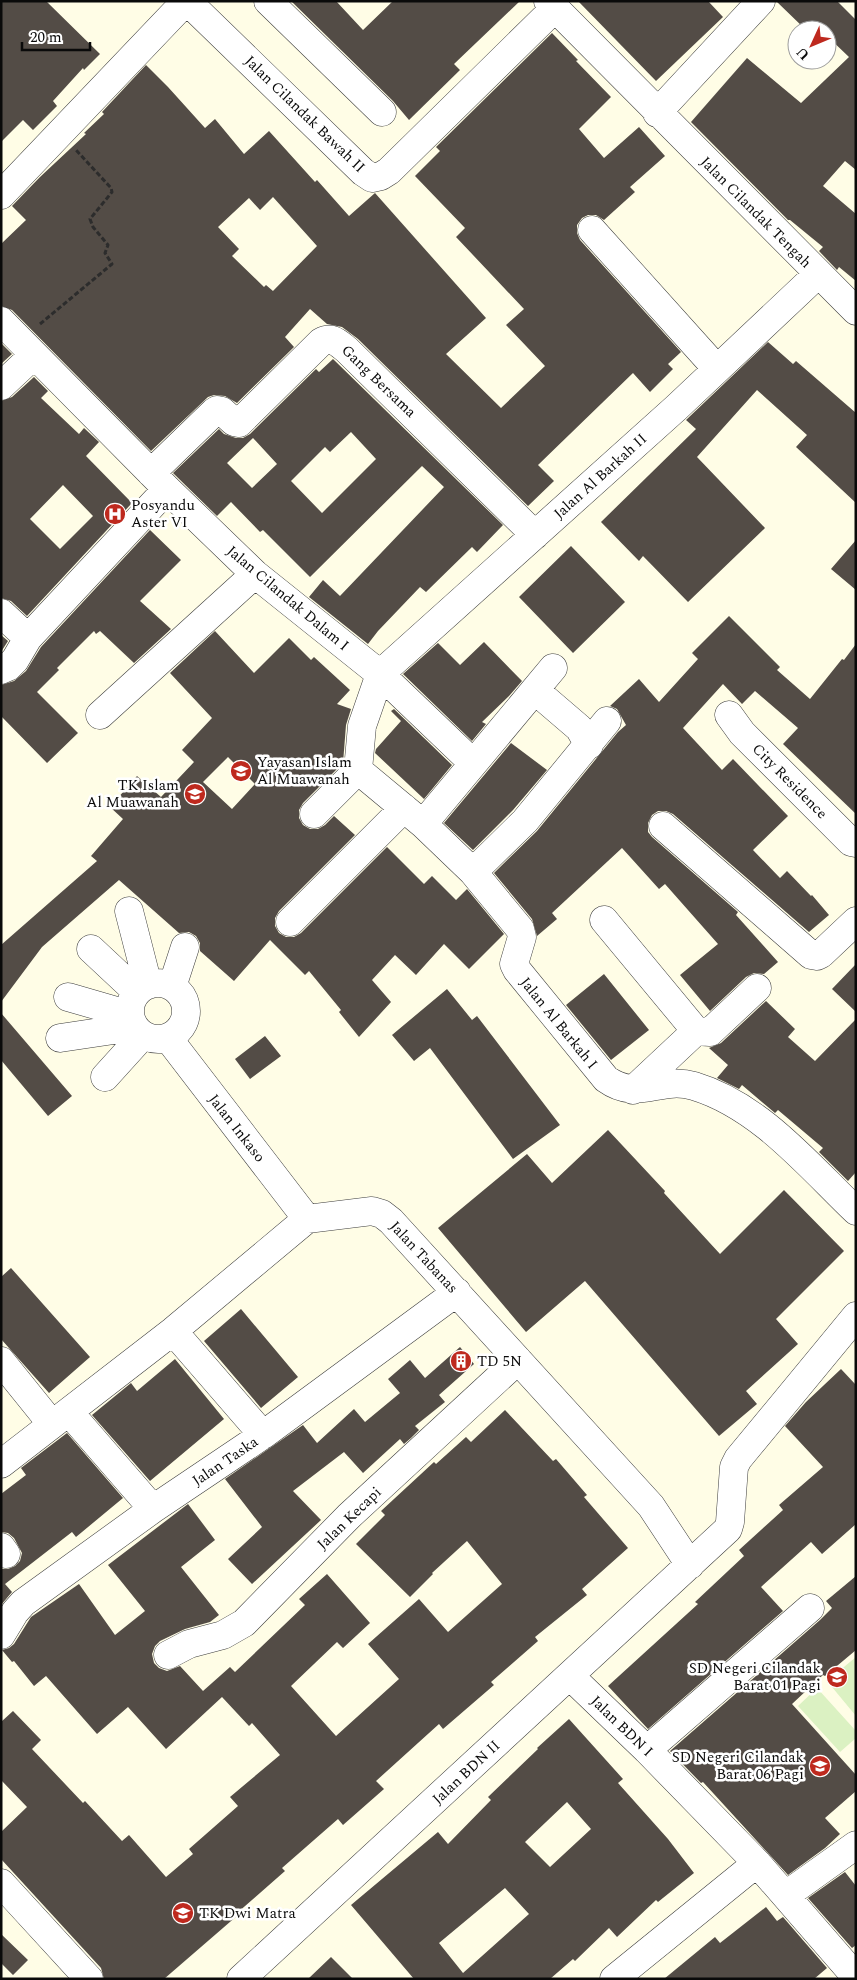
<svg xmlns="http://www.w3.org/2000/svg" width="857" height="1980" viewBox="0 0 857 1980" font-family="Spectral,serif">
<style>
.pitch{fill:#dbf1c2}
.building{fill:#534c46;fill-rule:evenodd}
.lines{fill:none;stroke-linecap:round;stroke-linejoin:round}
.minor-casing{stroke:#3d3d3d;stroke-width:29}
.path{stroke:#2c2c2c;stroke-width:3;stroke-dasharray:5 2.5;stroke-linecap:butt}
.minor{stroke:#fff;stroke-width:28}
.labels{text-anchor:middle;stroke-width:5;stroke-linejoin:round;paint-order:stroke}
.street-label{font-size:15px;fill:#0a0a0a;stroke:#fff}
.poi-label{font-size:15px;fill:#0a0a0a;stroke:#fff;text-anchor:start}
</style>
<rect width="100%" height="100%" fill="#fffde6"/>
<path class="pitch" d="M856 1657V1716L827 1681Z
M817 1688 856 1731V1738L840 1752 798 1706Z"/>
<path class="building" d="M1 1H46L100 54 84 70 83 68 53 101 57 106 33 130 23 120 1 142Z
M291 1H336L363 30 393 1H520L454 64 460 70 409 120 393 101Z
M578 1H708L723 17 656 81Z
M776 1H837L856 20V170L845 161 823 186 856 214V281L839 267 837 270 819 251 823 247 790 220H788L691 122 747 58 801 103 849 57 827 36V30H806Z
M552 33 578 60 576 61 611 97 579 129 604 158 639 127 665 156 630 187 635 192 604 220 596 215H588L582 218 577 225V233L580 240 681 352 668 364 673 369 650 392 633 373 538 465 554 481 528 506 358 339 342 327 327 324 310 309 285 337 294 347 237 403 225 396 214 395 208 397 151 451 12 310 1 306V244L26 220 12 206 40 177 86 134 84 133 104 114 102 112 146 65 168 87 205 128 215 119 244 154 269 131 315 182 317 180 349 216 375 193 486 318 446 354 501 408 545 366 506 325 524 309 456 237 465 228 415 176 440 151 436 147ZM273 197 317 246 273 291 266 285 264 287 232 256 239 249 218 227 249 198 260 210Z
M768 342 793 364 796 361 856 413V503L796 447 807 435 757 390 697 457 765 528 688 602 643 556 639 561 601 522 696 429 686 420Z
M1 343 12 354 1 364Z
M333 359 503 525 477 552 472 547 426 592 420 587 378 631 368 644 309 597 323 580 340 596 444 487 422 466 310 577 263 530 260 532 231 502 217 516 173 473 219 429 224 434 236 438H243L250 434 316 369 319 372ZM351 432 376 459 322 513 291 481 325 447 330 452ZM253 438 277 464 252 488 227 463Z
M34 377 48 391 41 398 79 434 84 428 99 442 86 456 132 503 27 616 11 601 1 598V401L12 397ZM63 485 93 516 60 549 30 519Z
M150 530 181 560 140 601 171 629 134 663 100 631 96 634 94 631 57 668 59 670 37 692 78 733 47 763 1 716V685L14 681 26 671 41 647Z
M856 540V590L831 569Z
M571 546 625 602 573 653 519 597Z
M729 616 780 667 777 670 810 699 842 659 844 660 856 644V814L783 744 798 728 755 691 742 704 723 684 683 728 722 770 733 759 788 816 753 850 780 878 787 871 811 896 812 895 829 915 809 932 673 814 666 811H658L652 815 648 823V832L652 837 738 912 736 915 778 962 764 974 754 973 746 977 710 1011 680 975 718 944 665 884 659 889 622 848 552 913 557 919 537 936 532 919 494 873 537 831 618 732 626 725 617 709 610 706 639 679 659 702 698 659 692 653Z
M215 631 254 673 289 638 311 660 314 657 350 690 337 704 351 709 346 725 343 763 303 803 299 810V818L303 825 310 829H318L325 825 334 816 355 835 279 911 275 918V926L279 933 286 937H294L301 933 387 847 424 884 432 876 456 900 467 889 504 934 469 969 444 944 416 975 395 955 372 980 391 1002 359 1037 339 1012 341 1010 309 971 305 975 270 940 234 981 200 951V943L196 936 189 932 179 933 119 880 42 947 1 1002V945L97 861 91 856 123 819 110 807 137 776 161 797 194 762 182 750 212 718 170 673ZM228 757 255 784 232 809 203 782Z
M1 635 8 641 1 652Z
M484 642 522 681 509 696 482 722 486 724 472 741 403 674 438 643 460 665Z
M394 709 452 765 424 799 375 753 376 749 401 721 391 711Z
M511 743 547 770 513 810 473 850 444 823Z
M856 964V1012L832 989Z
M604 974 649 1030 611 1060 566 1005Z
M447 989 472 1020 477 1016 560 1125 513 1159 430 1048 414 1061 392 1035Z
M766 1001 795 1029 788 1037 815 1061 856 1019V1172L848 1181 819 1152 823 1148 778 1110 775 1113 742 1085 739 1089 717 1078 728 1065 709 1048 721 1043Z
M1 1013 72 1096 48 1116 1 1060Z
M265 1036 281 1056 250 1079 235 1059Z
M608 1130 665 1191 664 1193 720 1254 784 1190 844 1251 776 1319 798 1344 746 1391 757 1404 719 1436 585 1281 526 1332 438 1228 527 1154 552 1183Z
M11 1268 90 1357 49 1393 1 1339V1277Z
M241 1309 298 1377 261 1408 204 1341Z
M460 1347 474 1364 439 1395 445 1402 415 1426 419 1430 411 1438 404 1444 400 1439 363 1473 344 1452 293 1491 321 1520 252 1584 228 1559 262 1527 225 1479 303 1425 317 1443 354 1409 365 1422 400 1393 388 1379 410 1360 425 1378Z
M175 1359 224 1419 150 1481 92 1415 131 1383 137 1391Z
M841 1369 856 1385V1524L822 1554 811 1542 761 1587 783 1611 648 1729 608 1686 698 1604 695 1602 744 1556 739 1550 783 1510 779 1505 823 1467 785 1426 806 1402Z
M505 1410 553 1461 556 1459 587 1495 584 1497 628 1548 582 1589 587 1595 535 1637 538 1641 491 1682 494 1685 443 1729 439 1724 376 1781 384 1789 343 1825 338 1819 282 1868 285 1871 237 1913 238 1915 164 1979H104L101 1968 1 1859V1832L27 1807 1 1780V1722L13 1711 41 1740 32 1749 83 1803 85 1801 122 1841 129 1835 166 1877 193 1854 189 1849 238 1806 230 1797 280 1755 252 1723 249 1726 222 1697 166 1749 128 1707 97 1734 46 1676 34 1686 14 1661 12 1662 2 1650 9 1648 14 1644 31 1617 79 1584 115 1635 145 1611 108 1565 188 1504 215 1540 181 1567 219 1615 210 1622 185 1629 160 1641 155 1646 152 1654 154 1663 159 1668 167 1671 180 1666 203 1691 230 1667 235 1672 305 1605 299 1599 327 1574 370 1623 343 1648 337 1642 291 1686 336 1736 399 1679 368 1644 419 1599 448 1632 502 1584 467 1541 432 1573 433 1574 410 1597 356 1544 385 1515 381 1511 434 1462 436 1464 466 1437 471 1442Z
M67 1433 123 1498 76 1537 72 1532 5 1584 12 1592 1 1605V1569H8L15 1566 20 1561 22 1553 14 1538 8 1533 1 1532V1494L26 1475 21 1468Z
M856 1576V1650L825 1676 823 1675 792 1704 856 1775V1791L825 1818 840 1834 825 1848 788 1875 703 1782 701 1783 670 1751 820 1620 832 1608 826 1601Z
M569 1719 623 1779 618 1783 668 1839 694 1873 658 1902 656 1900 617 1937 609 1928 575 1961 573 1959 550 1979H414L351 1905 438 1832 448 1844 491 1800 488 1797 538 1749 537 1748ZM567 1802 591 1829 550 1867 525 1842ZM505 1888 529 1914 463 1973 439 1943Z
M845 1872 856 1886V1945L852 1948 808 1898Z
M766 1907 777 1921 783 1917 827 1968 814 1979H664L715 1937 720 1943Z
M1 1934 28 1960 13 1975 1 1963Z
M331 1957 353 1979H308Z"/>
<g class="lines">
<g class="minor-casing">
<path id="minor" d="M187 1 363 172 372 178 381 176 389 171 554 9
M268 1 382 112
M548 1 856 311
M657 113 761 1
M1 195 186 1
M592 230 717 369
M1 321 167 489 255 574 380 674 473 763
M1 386 34 355
M151 473 214 412 217 410 222 411 234 422 239 423 321 342C332 336 337 342 347 350L535 535
M1 613 28 638
M1 670 8 667 15 660 28 638 167 489
M544 698 579 728 589 745
M100 715 255 574
M729 715 742 733 851 842 856 843
M358 770 423 824 473 872 520 929 522 937 514 964 517 970 606 1079C638 1102 659 1076 694 1086 760 1106 808 1165 856 1211
M358 770 362 726 380 674 676 408 818 274
M314 814 358 770
M423 824 553 668
M663 826 811 955 817 956 821 954 856 921
M473 872 525 821 607 721
M129 911 148 985
M604 920 696 1031
M290 922 404 808
M91 949 137 992
M130 1011a28 28 0 1 1 56 0a28 28 0 1 1-56 0Z
M172 987 185 947
M68 997 130 1015
M60 1038 134 1027
M168 1038 307 1219
M105 1077 143 1035
M633 1090 696 1031 710 1032 757 988
M173 1331 263 1435
M1 1361 51 1423
M69 1412 153 1509
M1 1464 173 1331 307 1219 372 1211 382 1214 391 1221 651 1506 690 1565
M1 1547 6 1554
M1 1635 15 1612 23 1603 153 1509 263 1435 457 1292
M168 1655 189 1644 223 1635 244 1623 349 1516 518 1360
M570 1676 647 1750 757 1863 856 1977
M647 1750 810 1608
M1 1883 89 1979
M786 1895 856 1845
M241 1979 728 1529 730 1522 734 1467 738 1459 856 1316
M614 1979 757 1863"/>
</g>
<path class="path" d="M40 324 112 264 105 253 108 245 93 227 90 219 112 192 111 188 76 150"/>
<use href="#minor" class="minor"/>
</g>
<defs>
<g id="hospital-disc" transform="scale(1.125)"><circle r="9.5" fill="#be291e" stroke="#fff"/><path d="M-5-5h3v3.5h4V-5h3V5h-3V1.5h-4V5h-3Z" fill="#fff"/></g>
<g id="school-disc" transform="scale(1.125)"><circle r="9.5" fill="#be291e" stroke="#fff"/><path d="M0-5L7-2L0 1L-7-2ZM-4 1L0 2.5L4 1V4Q0 6-4 4Z" fill="#fff"/></g>
<g id="building-disc" transform="scale(1.125)"><circle r="9.5" fill="#be291e" stroke="#fff"/><path d="M-4-6H4V6H1V3H-1V6H-4ZM-2.5-4.3h1.7v1.8h-1.7ZM.8-4.3h1.7v1.8H.8ZM-2.5-1h1.7V.8h-1.7ZM.8-1h1.7V.8H.8Z" fill="#fff"/></g>
</defs>
<g fill-rule="evenodd">
<use href="#hospital-disc" x="115" y="514"/>
<use href="#school-disc" x="241" y="771"/>
<use href="#school-disc" x="195" y="794"/>
<use href="#building-disc" x="461" y="1361"/>
<use href="#school-disc" x="837" y="1677"/>
<use href="#school-disc" x="820" y="1766"/>
<use href="#school-disc" x="183" y="1913"/>
</g>
<g class="labels">
<g class="street-label">
<text transform="translate(305 114) rotate(44)" y="5">Jalan Cilandak Bawah II</text>
<text transform="translate(756 212) rotate(45)" y="5">Jalan Cilandak Tengah</text>
<text transform="translate(379 381) rotate(44)" y="5">Gang Bersama</text>
<text transform="translate(600 476) rotate(-42)" y="5">Jalan Al Barkah II</text>
<text transform="translate(288 598) rotate(40)" y="5">Jalan Cilandak Dalam I</text>
<text transform="translate(790 781) rotate(45)" y="5">City Residence</text>
<text transform="translate(559 1023) rotate(51)" y="5">Jalan Al Barkah I</text>
<text transform="translate(237 1128) rotate(52)" y="5">Jalan Inkaso</text>
<text transform="translate(424 1257) rotate(47)" y="5">Jalan Tabanas</text>
<text transform="translate(225 1461) rotate(-34)" y="5">Jalan Taska</text>
<text transform="translate(349 1518) rotate(-44)" y="5">Jalan Kecapi</text>
<text transform="translate(622 1726) rotate(44)" y="5">Jalan BDN I</text>
<text transform="translate(466 1772) rotate(-43)" y="5">Jalan BDN II</text>
</g>
<g class="poi-label">
<text x="131" y="510">Posyandu<tspan x="131" dy="17">Aster VI</tspan></text>
<text x="257" y="767">Yayasan Islam<tspan x="257" dy="17">Al Muawanah</tspan></text>
<text x="179" y="790" text-anchor="end">TK Islam<tspan x="179" dy="17">Al Muawanah</tspan></text>
<text x="477" y="1366">TD 5N</text>
<text x="821" y="1673" text-anchor="end">SD Negeri Cilandak<tspan x="821" dy="17">Barat 01 Pagi</tspan></text>
<text x="804" y="1762" text-anchor="end">SD Negeri Cilandak<tspan x="804" dy="17">Barat 06 Pagi</tspan></text>
<text x="199" y="1918">TK Dwi Matra</text>
</g>
</g>
<rect width="857" height="1980" fill="none" stroke="#0a0a0a" stroke-width="5"/>
<g transform="translate(812 45) rotate(226)"><circle r="24" fill="#ffffff" stroke="#9d9d9d"/>
<path d="M0-4L9 19L0 12L-9 19Z" fill="#be291e"/>
<text y="-8" font-size="14" font-weight="bold" text-anchor="middle" fill="#0a0a0a">U</text>
</g>
<path d="M22 42v8h68v-8" fill="none" stroke="#0a0a0a" stroke-width="2.5"/>
<text x="30" y="42" font-size="15" fill="#0a0a0a" stroke="#ffffff" stroke-width="4" paint-order="stroke">20 m</text>
</svg>
